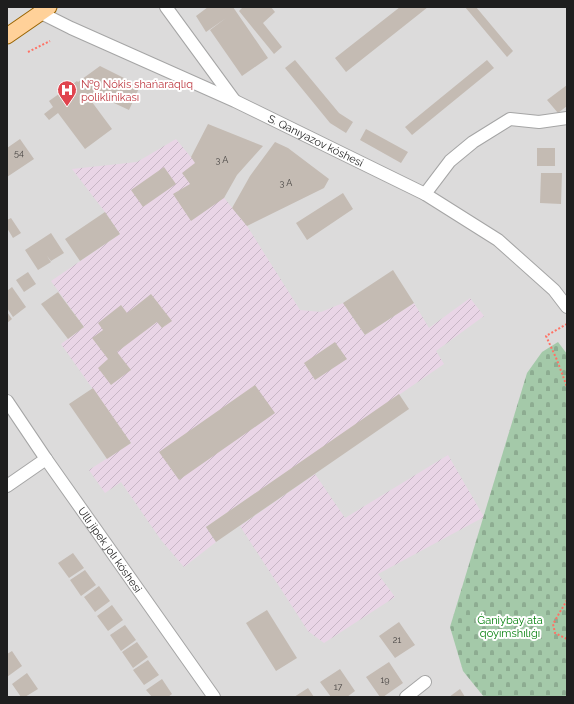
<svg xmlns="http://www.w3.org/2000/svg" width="574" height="704" viewBox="0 0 574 704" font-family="Raleway,sans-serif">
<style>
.residential{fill:#dcdbdb}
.industrial{fill:url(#industrial-furrows)}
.cemetery{fill:url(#cemetery-stones)}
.building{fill:#c4bbb3}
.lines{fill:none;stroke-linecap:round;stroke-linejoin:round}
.minor-casing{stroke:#a5a5a5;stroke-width:14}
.major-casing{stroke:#986300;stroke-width:17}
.path{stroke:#ff7265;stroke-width:2;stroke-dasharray:2 2;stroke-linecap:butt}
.minor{stroke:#fff;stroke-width:12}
.major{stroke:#ffd199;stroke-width:15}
.labels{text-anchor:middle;stroke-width:4;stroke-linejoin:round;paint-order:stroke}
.number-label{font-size:9px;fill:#484543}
.health-label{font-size:11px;fill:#be3a42;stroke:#fff;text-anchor:start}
.street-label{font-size:11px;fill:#1e1e1e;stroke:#fff}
.park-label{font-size:11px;fill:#07810f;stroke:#fff}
</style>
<defs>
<pattern id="industrial-furrows" width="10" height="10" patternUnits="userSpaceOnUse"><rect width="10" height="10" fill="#e9d5e6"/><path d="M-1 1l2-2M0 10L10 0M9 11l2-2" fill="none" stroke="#c7b6c5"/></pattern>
<pattern id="cemetery-stones" width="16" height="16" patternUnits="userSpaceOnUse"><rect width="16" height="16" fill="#a4c9a9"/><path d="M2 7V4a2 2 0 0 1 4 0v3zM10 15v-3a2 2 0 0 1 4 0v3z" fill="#8dac91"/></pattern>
</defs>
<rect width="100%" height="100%" fill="#efebe4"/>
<path class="residential" d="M7 7H567V697H7Z"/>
<path class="industrial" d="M176 139 247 226 300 310 321 312 343 303 365 335 414 303 429 328 470 298 484 316 436 351 444 364 206 527 216 542 184 567 161 540 121 482 105 493 89 470 131 443 61 344 84 327 51 281 120 234 105 212 72 169 137 162Z
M448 455 484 517 378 574 395 597 324 643 308 631 240 526 315 474 345 518Z"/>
<path class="cemetery" d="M558 342 567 354V697H484L463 671 450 627 527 373 542 352Z"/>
<path class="building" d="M208 7H233L268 58 242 76 210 30 226 18 206 32 196 16Z
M243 7H271L275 12 263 23 282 47 274 54 239 11Z
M400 7H428L346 72 335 58Z
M465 7H476L513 51 507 57Z
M295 60 339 113 353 122 346 133 330 123 285 68Z
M487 60 494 68 412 135 405 127Z
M100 66 140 86 129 110 101 97 98 91 89 98 112 129 85 149 58 113 49 120 44 114 53 107 49 101 77 81 78 82Z
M567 85V106L558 113 547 100Z
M208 124 263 146 237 175 224 198 191 221 173 194 190 184 182 173 195 163 191 157Z
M366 129 408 152 401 163 360 140Z
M20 139 34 159 7 177V148Z
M275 142 288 148 329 179 324 188 247 226 232 208 250 176Z
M537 148H555V166H537Z
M164 167 176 184 143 207 131 190Z
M541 173H562L561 204 540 203Z
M343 193 353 209 307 240 296 223Z
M105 212 120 234 80 261 65 239Z
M11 218 21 233 13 238 7 228V220Z
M51 233 64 253 51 261 47 256 51 262 38 270 25 250Z
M393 270 414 303 365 335 343 303Z
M28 272 36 284 24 292 16 280Z
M12 287 26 307 13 317 7 308V291Z
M58 292 84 327 68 339 41 304Z
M151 294 172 321 162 328 157 322 117 352 131 370 111 385 98 368 108 359 92 338 103 330 98 323 121 305 127 313Z
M7 312 12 319 7 323Z
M335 342 347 359 315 380 304 363Z
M255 385 275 413 179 480 159 452Z
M93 388 131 443 107 459 69 404Z
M399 394 409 409 216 542 206 527Z
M73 553 84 568 69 578 58 563Z
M85 570 96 585 81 596 70 580Z
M99 586 110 601 95 612 84 597Z
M112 605 123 620 108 631 97 616Z
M267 610 297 658 276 671 246 623Z
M399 622 415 645 395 658 379 636Z
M125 625 136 640 121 651 110 635Z
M137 642 148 657 133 668 122 652Z
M12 651 22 666 7 677V654Z
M148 660 159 675 144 685 133 670Z
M389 662 403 683 383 697H380L366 677Z
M340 669 355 691 347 697H331L320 682Z
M27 673 38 689 25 697H21L12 684Z
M162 679 172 694 168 697H152L146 690Z
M308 688 314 697H294Z
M460 689 465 697H449Z"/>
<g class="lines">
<g class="minor-casing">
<g id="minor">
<path d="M166 7 234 100"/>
<path id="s1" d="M41 13 71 28 235 101 425 194 498 240 554 290 567 307"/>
<path d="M425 194 450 161 473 142 510 119 539 122 567 118"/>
<path id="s2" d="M7 401 46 459 214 697"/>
<path d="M7 486 46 459"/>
<path d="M406 697 425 682"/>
</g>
</g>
<g class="major-casing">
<path id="major" d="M7 36 49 7"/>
</g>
<path class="path" d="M28 52 50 41
M567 324 546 336 557 360 567 387
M567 600 553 624 555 633 567 639"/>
<use href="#minor" class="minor"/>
<use href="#major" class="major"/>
</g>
<defs>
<g id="hospital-pin" transform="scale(1)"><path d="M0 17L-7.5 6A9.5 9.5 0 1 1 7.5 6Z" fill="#e0444e" stroke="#fff"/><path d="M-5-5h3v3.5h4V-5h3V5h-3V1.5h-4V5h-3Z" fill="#fff"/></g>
</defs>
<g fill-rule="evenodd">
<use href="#hospital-pin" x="67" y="90"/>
</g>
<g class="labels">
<g class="number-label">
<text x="19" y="156">54</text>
<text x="222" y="163">3 А</text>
<text x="286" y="186">3 А</text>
<text x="397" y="643">21</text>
<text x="385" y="683">19</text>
<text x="338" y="690">17</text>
</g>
<g class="health-label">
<text x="81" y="88">№9 Nókis shańaraqlıq<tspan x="81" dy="13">poliklinikası</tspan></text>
</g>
<g class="street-label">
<text dy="4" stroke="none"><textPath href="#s1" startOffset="303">S. Qanıyazov kóshesi</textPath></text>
<text dy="4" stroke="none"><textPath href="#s2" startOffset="181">Ullı jipek jolı kóshesi</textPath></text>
</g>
<g class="park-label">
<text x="510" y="624">Ǵaniybay ata<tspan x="510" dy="13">qoyımshılıǵı</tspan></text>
</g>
</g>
<rect width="574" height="704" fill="none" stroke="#1e1e1e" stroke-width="16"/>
</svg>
